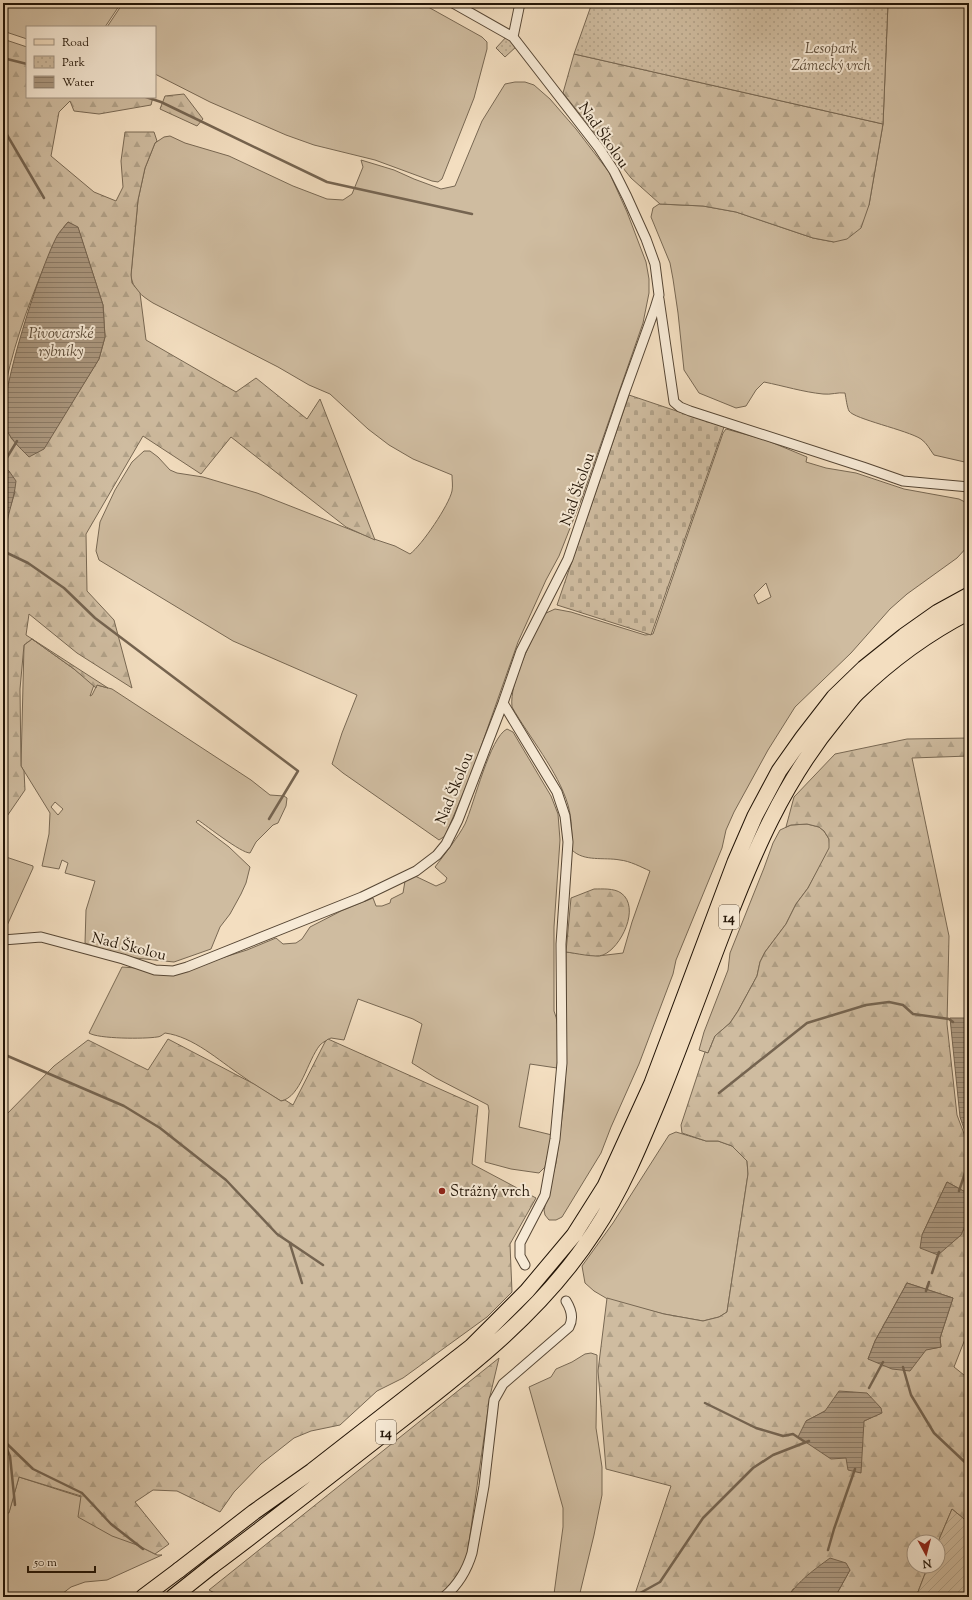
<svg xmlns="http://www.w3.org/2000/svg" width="972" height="1600" viewBox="0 0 972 1600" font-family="'Sorts Mill Goudy',serif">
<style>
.grass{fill:#cfbca0;stroke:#786853;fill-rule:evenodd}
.forest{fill:url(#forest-firs);stroke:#786853;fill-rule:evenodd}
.cemetery{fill:url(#cemetery-stones);stroke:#786853}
.park{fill:url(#park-dots);stroke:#786853}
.garden{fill:url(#garden-furrows);stroke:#786853}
.water{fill:url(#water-rules);stroke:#756450}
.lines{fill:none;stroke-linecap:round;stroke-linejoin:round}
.stream{stroke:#756450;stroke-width:2.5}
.minor-casing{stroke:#564634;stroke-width:11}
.primary-casing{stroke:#221406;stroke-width:17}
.trunk-casing{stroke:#221406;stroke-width:17}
.minor{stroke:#f7ead6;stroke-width:9}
.primary{stroke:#f3dec0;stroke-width:15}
.trunk{stroke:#f3dec0;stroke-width:15}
.poi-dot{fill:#8f2418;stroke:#f7ead6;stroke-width:1.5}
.labels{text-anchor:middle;stroke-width:4;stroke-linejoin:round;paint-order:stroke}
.shield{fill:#f7ead6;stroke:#625444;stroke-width:1}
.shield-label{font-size:14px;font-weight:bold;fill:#221406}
.park-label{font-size:15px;font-style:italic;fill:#5f4f3c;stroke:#f7ead6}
.street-label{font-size:15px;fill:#221406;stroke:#f7ead6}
.poi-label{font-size:15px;fill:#221406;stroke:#f7ead6;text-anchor:start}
.water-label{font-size:16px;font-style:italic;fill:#60503d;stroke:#f7ead6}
</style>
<defs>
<pattern id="forest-firs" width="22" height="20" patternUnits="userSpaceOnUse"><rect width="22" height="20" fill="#cfbca0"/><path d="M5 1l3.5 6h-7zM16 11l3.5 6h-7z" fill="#b1a188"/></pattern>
<pattern id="cemetery-stones" width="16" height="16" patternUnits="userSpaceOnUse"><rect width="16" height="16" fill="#cfbca0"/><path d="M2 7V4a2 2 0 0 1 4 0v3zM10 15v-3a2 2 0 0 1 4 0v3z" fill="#b1a188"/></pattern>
<pattern id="park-dots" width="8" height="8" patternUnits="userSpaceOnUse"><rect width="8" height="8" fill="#cfbca0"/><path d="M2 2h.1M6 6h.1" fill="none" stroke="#b1a188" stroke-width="1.8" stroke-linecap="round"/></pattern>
<pattern id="garden-furrows" width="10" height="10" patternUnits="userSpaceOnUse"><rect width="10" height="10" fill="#cfbca0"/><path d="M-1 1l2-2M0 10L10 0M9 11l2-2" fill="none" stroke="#b1a188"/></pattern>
<pattern id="water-rules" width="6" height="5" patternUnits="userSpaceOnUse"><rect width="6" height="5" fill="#ac9981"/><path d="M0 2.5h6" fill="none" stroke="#8c7c68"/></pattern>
</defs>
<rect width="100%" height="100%" fill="#f3dec0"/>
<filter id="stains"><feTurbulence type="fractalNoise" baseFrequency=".005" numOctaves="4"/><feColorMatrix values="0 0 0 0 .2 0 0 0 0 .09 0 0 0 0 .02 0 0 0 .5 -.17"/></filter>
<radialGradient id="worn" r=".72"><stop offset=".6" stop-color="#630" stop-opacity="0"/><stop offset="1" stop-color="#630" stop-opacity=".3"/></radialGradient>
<path class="grass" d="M3 3H121L105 27H27V39L3 31Z
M123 3H421L482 37 487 42V49L474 98 442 179 438 182 432 181 375 160 314 145 286 135 210 102 155 74V27H107Z
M888 3H969V463L934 455C930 450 927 443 921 439 907 430 854 419 849 411 847 407 846 398 845 393 838 392 831 395 823 394 803 392 784 386 764 382L756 390 746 406 736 408 699 393 684 370 678 313 673 279 670 263 651 217 653 208 659 204 703 206 736 212 813 238 834 242 869 205 883 124Z
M515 82H525L534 85 550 99 576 129 609 172 627 212 646 262 649 279V293L643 323 582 498 559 556 546 580 518 642 471 775 445 836 439 840 343 773 332 764 342 733 357 695 233 641 99 560 96 551 100 522 115 490 132 462 144 451H150L158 457 170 470 177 473 203 477 257 493 377 540 395 546 410 554C422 545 449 505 452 491 453 486 452 480 452 475L413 459 389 445 368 429 330 394 309 385 278 367 153 303C142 296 132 289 131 275L138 200 145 168 155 143 164 137 170 136 185 143 229 156 293 186 327 199 343 200 352 194 363 167 361 160 394 170 414 179 441 189 455 186 482 121 505 84Z
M726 429 766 440 807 457 806 462 826 468 856 473 904 489 959 499 969 504V545L957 558 907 594 890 609 851 653 795 707 768 750 734 812 726 830 722 848 676 960 673 974 639 1064 611 1127 601 1153 562 1217 556 1220H549L545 1215 544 1210 556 1163 564 1102 566 1066V952L598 956 623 953 632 922 650 871C641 867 630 861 620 860 604 857 584 862 572 850 572 835 572 819 568 805 558 771 529 737 512 707 509 681 533 639 544 614L555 609 571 612 645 635 653 634 723 433ZM766 583 771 597 758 604 754 595Z
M32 639 74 669 94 685 90 696 92 695 97 685 112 689 251 780 270 795 284 796 287 798 286 806 278 823 273 825 256 842 250 853C241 853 207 826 198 820L196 822 229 847 250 867 246 883 241 894 230 914 220 927 211 949 174 962 126 957 85 943 86 910 95 881 65 873 68 863 62 860 59 869 42 866 49 834 50 813 21 766 24 645ZM55 802 63 809 58 815 51 807Z
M507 729 513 732 551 796 558 814 560 840 554 927V1011C561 1028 558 1050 557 1068L530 1064 519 1127 552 1135 545 1167 539 1173 511 1169 485 1162 489 1111 488 1105 436 1078 412 1063 422 1024 413 1019 358 999 344 1040 331 1038C327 1040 323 1042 320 1045 307 1061 301 1097 281 1101 268 1093 254 1085 242 1076 218 1060 194 1037 165 1033 162 1035 160 1037 157 1037 145 1039 98 1039 89 1033L122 967 165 970 212 961 247 950 276 938 283 944 296 943 302 939 310 927 341 911 373 898 376 906H382L390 903 391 899 403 893 405 881 415 876 436 886 445 882 447 878 435 867C444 855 459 836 465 824 474 804 490 737 507 729Z
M807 824 819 827 824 831 829 839 830 848 808 888 796 904 786 924 765 952 760 962 757 976 738 1011 730 1023 715 1036 708 1053 699 1050 704 1032 728 970 730 953 764 868 773 843 780 830 791 825Z
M3 856 33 866V868L5 930 3 932Z
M676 1132 706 1141H718L732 1146 747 1161 748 1174 727 1312 719 1317 703 1321 664 1314 611 1301 594 1291 585 1283 582 1266 613 1223 669 1135Z
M591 1353 597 1355V1364L596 1428 602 1467V1495L594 1535 579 1597H565L554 1594 563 1527V1508L529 1387 551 1377 556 1369 572 1362 585 1354Z
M19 1477 81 1497 137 1545 157 1555H162L107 1580 85 1582 71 1587 58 1597H3V1513L9 1512Z"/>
<path class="forest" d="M3 39 27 47V97H153L151 105 99 114 74 111 70 101 59 112 51 156 94 192 116 201 123 187 121 161 125 132H154L157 141 155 143 145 168 138 200 131 275 132 283 140 293 146 340 236 392 256 378 307 419 320 399 375 540 346 527 231 437 201 474 143 436 86 534 87 591 114 620 132 688 77 653 29 614 26 635 108 688 97 685 96 688 74 669 32 639 24 645 20 689 21 766 24 771 25 790 3 822V538L6 532 8 514 15 492 9 471 3 467V419L11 438 21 449H43L99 359 105 337 103 305 78 228 68 222C56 235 51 251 44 267 27 308 10 355 3 399Z
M574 54 883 124 869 205 861 228 847 239 834 242 813 238 736 212 703 206 660 204 631 178 563 93Z
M184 94 203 119 197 126 160 109 165 96Z
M969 738V756L912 758 949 936 947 1024 957 1115 969 1147V1194L947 1182 922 1235 951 1243 961 1235 969 1217V1329L954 1367 969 1379V1523L952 1509 938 1542H914V1566H928L916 1597H835L850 1570 793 1589 788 1597H634L671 1486 606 1469 598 1371 607 1298 664 1314 703 1321 719 1317 727 1312 748 1174 747 1161 732 1146 718 1141H706L682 1133 681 1125 705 1052 708 1053 715 1036 730 1023 738 1011 757 976 760 962 765 952 786 924 796 904 808 888 829 848V839L824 831 819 827 807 824 791 825 786 827 794 797 835 754 907 739ZM907 1283 953 1298 940 1338 941 1347 868 1359 875 1341ZM825 1411 881 1413 864 1421H806Z
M594 889C602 889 614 888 621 893 641 907 621 948 603 955 595 958 575 953 566 952L571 898Z
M168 1039 254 1084 281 1101 285 1100 293 1105 325 1042 328 1039 478 1106 472 1164 536 1198 510 1244 512 1292 487 1317 403 1378 377 1391 340 1425 311 1431 294 1438 261 1464 234 1492 220 1512 177 1491 153 1490 135 1502 169 1544 155 1554 137 1545 112 1536 78 1517 81 1496 19 1477 9 1513H3V1118L54 1066 88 1040 148 1070Z
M499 1358 490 1396 467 1556C460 1574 453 1584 438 1597H222L209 1590Z"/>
<path class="cemetery" d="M629 395 724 427 651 635 557 605Z"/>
<path class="park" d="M592 3H888L883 124 574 54Z
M508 35 517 46 505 57 496 48Z"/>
<path class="garden" d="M952 1509 969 1523V1597H916L928 1566H938V1542Z"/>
<path class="water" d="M68 222 78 227 103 305 105 337 99 359 44 449 29 457C19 447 8 437 4 423 0 391 40 268 57 236 60 231 65 226 68 222Z
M3 467 9 471 16 481C15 492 12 502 9 513 7 521 7 530 3 538Z
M950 1018H969V1143L960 1117Z
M947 1182 969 1194V1217L961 1235 938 1255 920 1248 922 1235Z
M907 1283 953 1298 940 1338 941 1347 926 1350 910 1371 892 1369 868 1359 875 1341Z
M839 1391 867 1393 881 1408 882 1413 864 1421 861 1473 848 1470 846 1458 831 1459 798 1437 806 1421 825 1411Z
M830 1558 846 1563 850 1570 835 1597H788C798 1581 815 1569 830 1558Z"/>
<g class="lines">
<path class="stream" d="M3 58 27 64
M146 97 161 102 327 182 472 214
M3 128 44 198
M3 464 17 441
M3 551 28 563 64 588 95 618 298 771 269 819
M3 1054 124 1106 160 1128 226 1180 277 1234 323 1265
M719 1093 807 1023 866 1005 889 1002 903 1005 913 1014 949 1019 953 1022
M3 1181C10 1196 5 1218 3 1233
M959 1191 969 1161
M290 1244 302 1283
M932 1273 939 1252
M926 1291 929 1282
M903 1367 911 1395 934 1433 969 1466
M869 1388 883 1362
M705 1403 756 1428 783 1436 793 1434 805 1442
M3 1440 33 1469 82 1493 111 1524 143 1549
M4 1443 10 1456 15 1505
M828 1550 834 1529 855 1469
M608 1596 632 1597
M633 1597 660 1582 703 1518 753 1468 773 1455 809 1441"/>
<g class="minor-casing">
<path id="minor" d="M513 37 520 3
M659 299 674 402 680 407 690 411 863 467 903 481 969 487
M503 703 557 792 565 816 568 842 561 944 562 1063 555 1139 545 1195 520 1243V1256L525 1265
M3 940 41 937 123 959 155 970 173 971 187 967 362 897 416 871 437 855 446 844 458 820 503 703 521 651 568 559 624 394 655 308 659 295 655 264 646 239 627 197 614 171 599 148 513 37 453 3
M444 1597C458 1585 467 1570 472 1553L484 1486 494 1400 503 1384 569 1327C574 1318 571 1309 566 1301"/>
</g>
<g class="primary-casing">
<path id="primary" d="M143 1597 179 1570
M173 1597 212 1566"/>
</g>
<g class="trunk-casing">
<path id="trunk" d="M212 1566C271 1522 328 1477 386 1432 462 1373 541 1314 594 1232 622 1190 641 1143 660 1097 682 1042 702 987 723 932 753 854 783 782 837 717 844 709 850 700 857 693 890 661 928 633 969 612
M179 1570 254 1512 312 1471 471 1347 527 1291 574 1235 605 1186 652 1083 735 862 755 816 779 771 803 737 834 697 864 668 904 636 938 612 969 595"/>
</g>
<use href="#minor" class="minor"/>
<use href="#primary" class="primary"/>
<use href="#trunk" class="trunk"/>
</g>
<circle class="poi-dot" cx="442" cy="1191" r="4"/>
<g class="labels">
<g class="shield">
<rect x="719" y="905" width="20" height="24" rx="3"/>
<rect x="376" y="1420" width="20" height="24" rx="3"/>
</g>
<g class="shield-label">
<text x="729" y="922">14</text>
<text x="386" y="1437">14</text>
</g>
<g class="park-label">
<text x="831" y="53">Lesopark<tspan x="831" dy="17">Zámecký vrch</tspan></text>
</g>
<g class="street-label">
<text transform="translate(604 135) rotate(55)" y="5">Nad Školou</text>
<text transform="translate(577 489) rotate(-71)" y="5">Nad Školou</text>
<text transform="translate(454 788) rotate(-68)" y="5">Nad Školou</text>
<text transform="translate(129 946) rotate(14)" y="5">Nad Školou</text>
</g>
<g class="poi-label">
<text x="450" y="1196">Strážný vrch</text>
</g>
<g class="water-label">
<text x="61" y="338">Pivovarské<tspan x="61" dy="18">rybníky</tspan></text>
</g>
</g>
<rect width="972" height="1600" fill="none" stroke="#f3dec0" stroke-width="16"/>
<rect x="4" y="4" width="964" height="1592" fill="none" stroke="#221406" stroke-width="2"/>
<rect x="8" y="8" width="956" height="1584" fill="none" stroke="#221406"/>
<rect x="26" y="26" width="130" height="72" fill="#f7ead6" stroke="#a29483"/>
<rect x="34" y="39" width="20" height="6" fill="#f3dec0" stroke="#a29483"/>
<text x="62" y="46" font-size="12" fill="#221406">Road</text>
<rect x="34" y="56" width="20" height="12" fill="url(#park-dots)" stroke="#a29483"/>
<text x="62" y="66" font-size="12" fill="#221406">Park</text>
<rect x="34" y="76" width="20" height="12" fill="url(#water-rules)" stroke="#a29483"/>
<text x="62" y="86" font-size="12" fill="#221406">Water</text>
<g transform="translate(926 1554) rotate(173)"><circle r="19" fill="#f7ead6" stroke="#a29483"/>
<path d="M0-3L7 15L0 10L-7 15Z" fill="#8f2418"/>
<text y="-6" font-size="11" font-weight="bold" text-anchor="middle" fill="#221406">N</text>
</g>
<path d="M28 1566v6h67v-6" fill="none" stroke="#221406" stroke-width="2"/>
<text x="34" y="1566" font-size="12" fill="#221406" stroke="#f7ead6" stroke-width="3" paint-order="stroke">50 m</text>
<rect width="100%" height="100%" filter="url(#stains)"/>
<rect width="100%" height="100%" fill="url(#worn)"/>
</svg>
